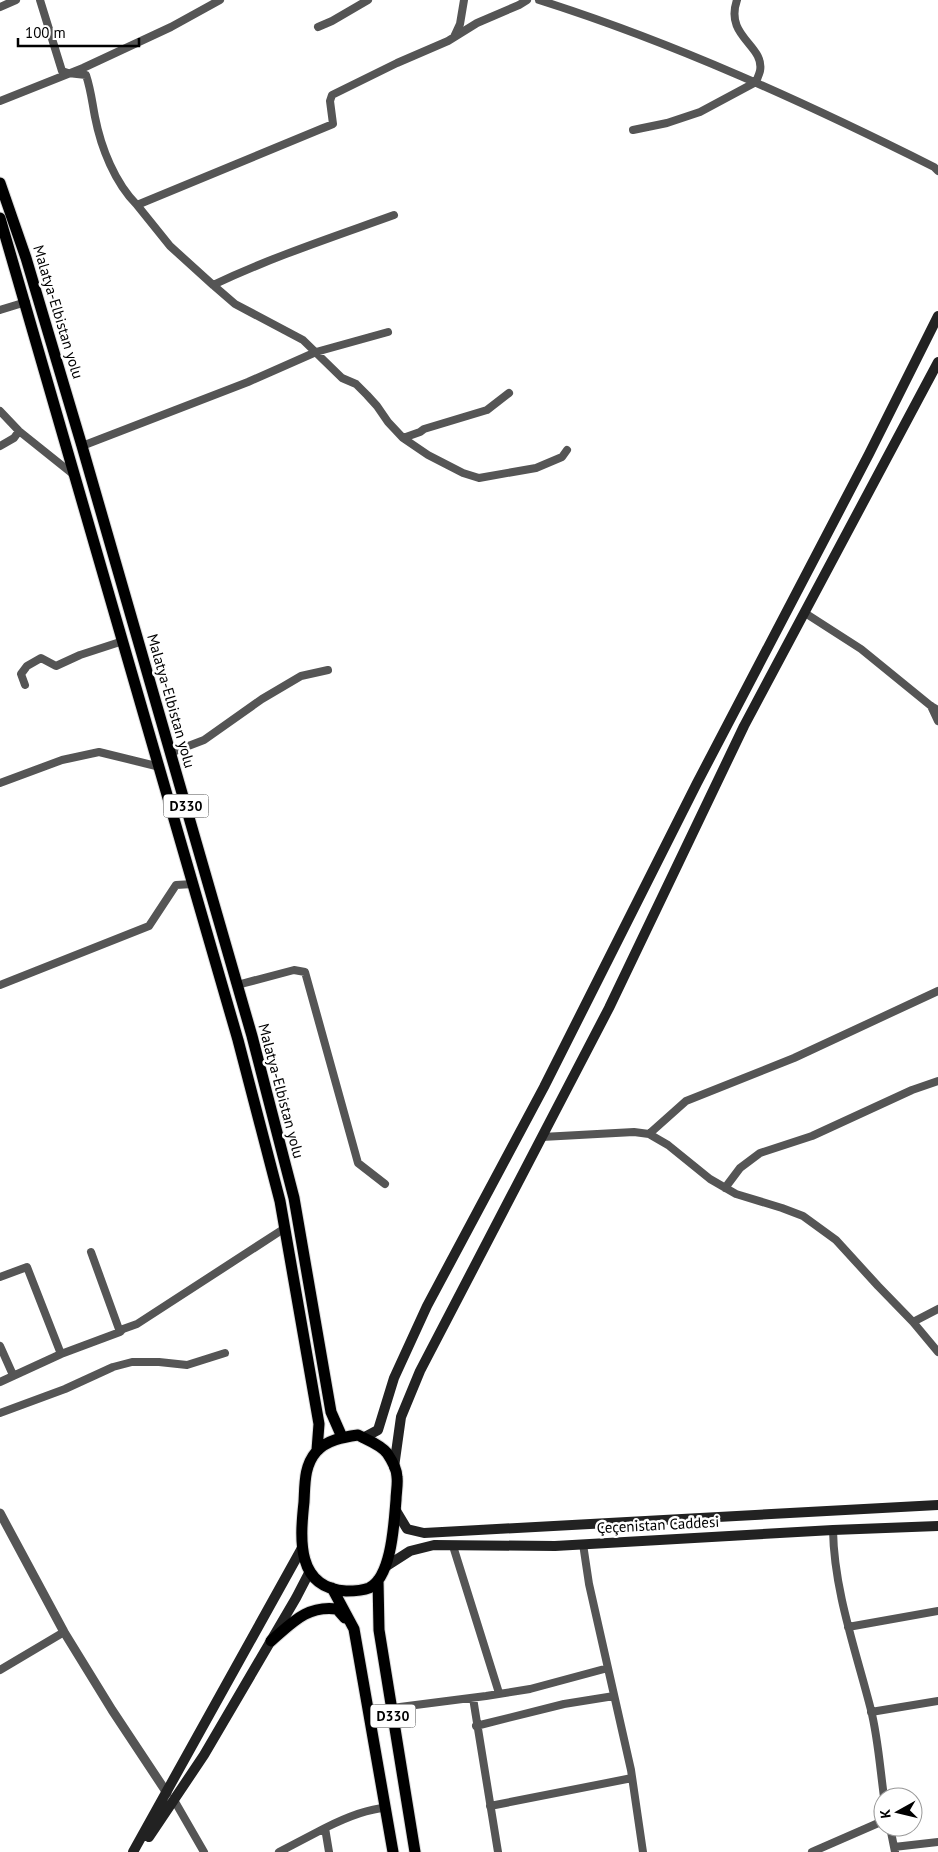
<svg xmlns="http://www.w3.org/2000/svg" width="938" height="1852" viewBox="0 0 938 1852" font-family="'PT Sans',sans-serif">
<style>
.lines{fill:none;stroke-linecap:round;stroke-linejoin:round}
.primary-casing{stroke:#dbdbdb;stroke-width:13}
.minor{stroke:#555;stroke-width:8}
.tertiary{stroke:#555;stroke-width:9}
.secondary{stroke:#222;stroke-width:10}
.primary{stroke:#000;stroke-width:11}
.labels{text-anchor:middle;stroke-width:5;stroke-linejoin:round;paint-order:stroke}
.shield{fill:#fff;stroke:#4c4c4c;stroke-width:1}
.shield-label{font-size:14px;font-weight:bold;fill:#000}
.street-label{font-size:15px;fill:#000;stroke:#fff}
</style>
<rect width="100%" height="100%" fill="#fff"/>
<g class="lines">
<g class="primary-casing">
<path id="primary" d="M0 183 26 258 82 446 252 1036 294 1198 331 1412 342 1437
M0 218 238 1040 280 1201 319 1424 317 1450
M358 1435C367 1440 380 1444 387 1453 391 1459 397 1470 397 1477 398 1484 396 1493 396 1500 394 1522 392 1577 369 1588 362 1591 354 1591 346 1591 296 1588 300 1539 304 1502 305 1484 304 1466 316 1452 326 1440 344 1437 358 1435Z
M378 1580 379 1630 415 1852
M332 1588 354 1629 393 1852
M271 1641C292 1623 307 1605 337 1609L345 1618"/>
</g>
<path class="minor" d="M40 0 62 71 68 73 86 75C91 90 92 102 95 117 101 148 115 183 137 205
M527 0 519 5 477 23 448 41 397 63 332 95 330 101 333 124 137 205 170 246 213 285 235 304 303 340 342 378 356 384 367 395 377 406 388 422 403 438 428 455 463 473 479 478 536 468 562 457 567 450
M539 0C675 43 806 103 934 167L938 171
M0 7 16 0
M318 27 332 21 368 0
M454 37 460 24 464 0
M0 101 83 68 171 27 220 0
M633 130 667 123 700 112 756 82C757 79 759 75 760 71 765 45 724 37 737 0
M213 285C272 257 333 237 394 215
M0 310 26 302
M0 411 19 431 74 475
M403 438 420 432 424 429 487 410 509 393
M0 446 14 438 19 431
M82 446 248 382 316 352 388 332
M805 613 861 649 931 706 938 710
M25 685 21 674 27 666 41 658 56 666 80 655 123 641
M931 706 938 721
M170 753 204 740 262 699 301 676 328 670
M0 783 62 760 99 752 160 767
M0 985 149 926 176 885 193 884
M237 985 294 970 305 972 358 1163 385 1184
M649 1134 686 1101 794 1058 938 991
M542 1137 634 1132 649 1134 668 1145 710 1179 736 1194 782 1208 803 1216 836 1240 878 1286 913 1322 938 1352
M725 1188 740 1168 760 1153 812 1136 912 1090 938 1081
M91 1252 120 1332
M0 1277 27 1267 61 1354
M913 1322 938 1309
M0 1346 13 1375
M0 1382 61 1354 120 1332 123 1329 137 1324 285 1228
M0 1413 65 1389 113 1367 132 1362H159L187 1365 225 1353
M833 1530C834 1591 856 1651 871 1710 878 1738 880 1768 884 1797
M583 1544 589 1584 631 1770 643 1852
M453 1546 499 1693
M848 1627 938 1611
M0 1670 64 1632
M473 1698 498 1852
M392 1708 486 1696 530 1689 608 1668
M871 1712 938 1701
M476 1726 564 1704 614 1696
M174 1800 204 1852
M490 1806 632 1778
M890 1827 895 1852
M894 1847 938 1842
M279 1852 325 1828
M329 1852 325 1828C343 1819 365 1809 385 1808
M812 1852 883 1821"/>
<path class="tertiary" d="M0 1513 64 1632 112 1710 167 1793"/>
<path class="secondary" d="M363 1438 378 1430 394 1378 427 1306 544 1087 697 783 869 454 938 316
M394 1467 401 1417 420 1371 609 1008 744 726 938 362
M395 1509 407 1529 424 1533 938 1505
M385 1567 410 1551 434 1545 555 1546 833 1530 938 1526
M149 1837 204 1755 296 1598 310 1571
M133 1852 302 1548"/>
<use href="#primary" class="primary"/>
</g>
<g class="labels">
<g class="shield">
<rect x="163.5" y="794.5" width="45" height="23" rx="4"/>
<rect x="370.5" y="1704.5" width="45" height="23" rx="4"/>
</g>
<g class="shield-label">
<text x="186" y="811">D330</text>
<text x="393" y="1721">D330</text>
</g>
<g class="street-label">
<text transform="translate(58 312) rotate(73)" y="5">Malatya-Elbistan yolu</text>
<text transform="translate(171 701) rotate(74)" y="5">Malatya-Elbistan yolu</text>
<text transform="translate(281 1091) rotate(75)" y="5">Malatya-Elbistan yolu</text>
<text transform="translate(658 1525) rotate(-3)" y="5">Çeçenistan Caddesi</text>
</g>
</g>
<g transform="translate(898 1812) rotate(262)"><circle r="24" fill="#ffffff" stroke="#999999"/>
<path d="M0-4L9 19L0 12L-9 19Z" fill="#000000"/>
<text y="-8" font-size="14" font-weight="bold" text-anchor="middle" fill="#000000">K</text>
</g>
<path d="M18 38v8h121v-8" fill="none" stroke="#000000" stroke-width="2.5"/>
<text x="25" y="38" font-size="15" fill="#000000" stroke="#ffffff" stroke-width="4" paint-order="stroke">100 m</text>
</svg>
